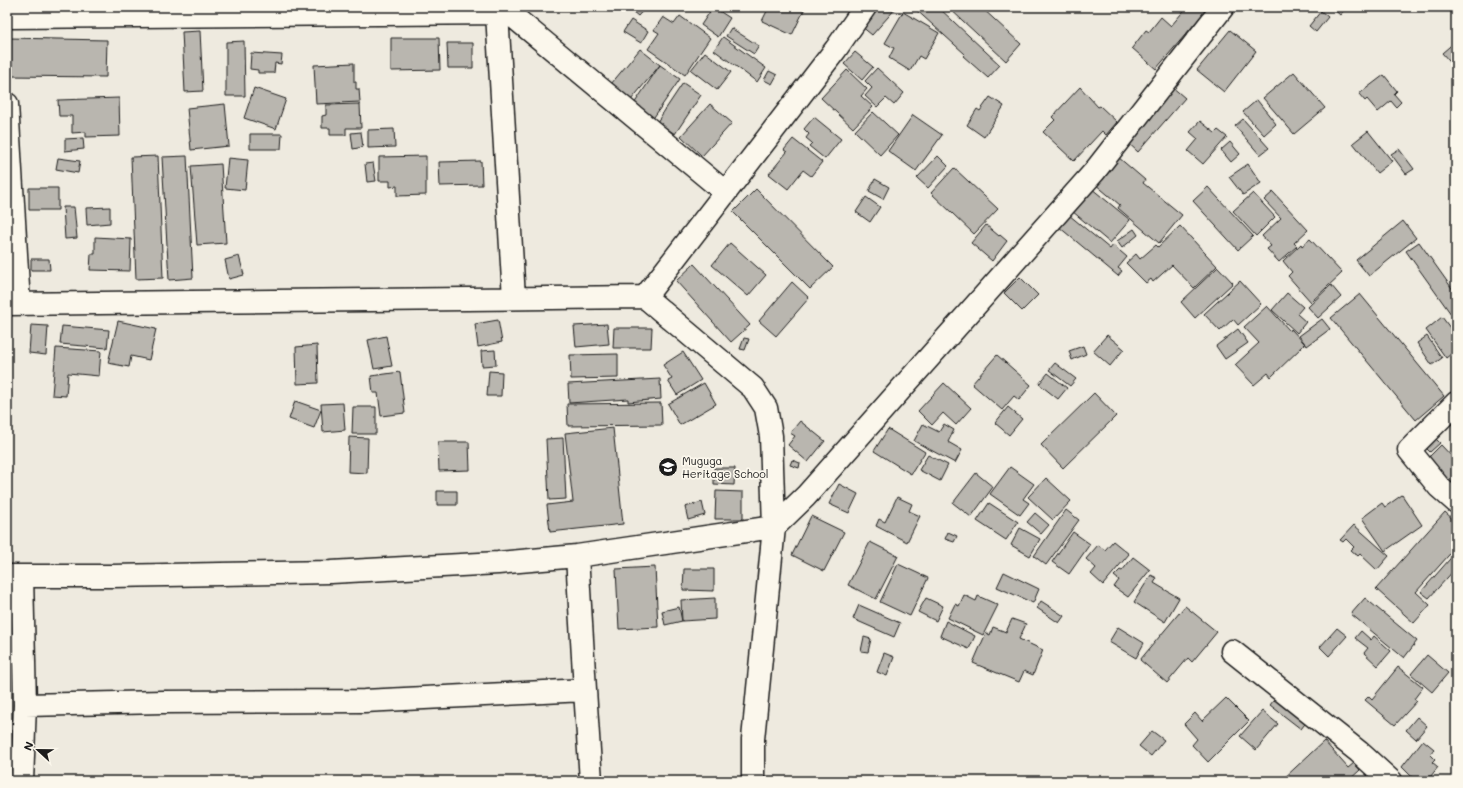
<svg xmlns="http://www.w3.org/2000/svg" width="1463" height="788" viewBox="0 0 1463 788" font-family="Mali,sans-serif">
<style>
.building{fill:#b9b6af;stroke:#1c1c1c}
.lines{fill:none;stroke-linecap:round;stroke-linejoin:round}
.minor-casing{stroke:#1c1c1c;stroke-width:25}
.minor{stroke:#fbf7ec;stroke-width:22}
.labels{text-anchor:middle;stroke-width:3.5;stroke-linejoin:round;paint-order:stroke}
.poi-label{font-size:11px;fill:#1c1c1c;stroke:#fbf7ec;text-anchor:start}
</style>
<rect width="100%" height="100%" fill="#eeeadf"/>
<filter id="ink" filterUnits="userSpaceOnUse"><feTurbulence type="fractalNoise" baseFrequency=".025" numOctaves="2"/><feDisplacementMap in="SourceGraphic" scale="8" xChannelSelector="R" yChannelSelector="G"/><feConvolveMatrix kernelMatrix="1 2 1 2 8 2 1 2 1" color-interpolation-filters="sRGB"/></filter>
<g filter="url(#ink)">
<path class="building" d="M627 7H646L638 16Z
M713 7 730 18 718 37 701 25Z
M769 7H802L805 8 792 35 762 21Z
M878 7H897L872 35 861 26Z
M913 7H938L1000 65 988 78 963 56 965 54Z
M948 7H974L978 10 981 7 1021 44 1006 61Z
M1187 7H1209L1156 69 1132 48 1146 30 1149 32 1161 17 1171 26Z
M1331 7H1343L1345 9 1340 15Z
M1321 11 1328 17 1316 32 1309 26Z
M903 12 939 33 924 59 919 56 910 71 889 58 894 48 885 43Z
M680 16 710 38 685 75 648 49 659 33 654 30 663 17 674 24Z
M631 20 648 31 641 43 623 32Z
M731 28 759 46 754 54 726 36Z
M1230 30 1256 51 1224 92 1197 70Z
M200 31 203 91 185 92 182 32Z
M723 37 766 68 757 82 714 50Z
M9 38 107 40 106 77 8 76Z
M391 38H439L440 70 391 71Z
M244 41 245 96H226V42Z
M1456 41V69L1442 53Z
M447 43H473V68H448Z
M640 49 660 65 631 100 611 84Z
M705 52 731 72 717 90 691 70Z
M855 52 873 67 862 80 844 64Z
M251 53 282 55 281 64 275 63 274 73H258V70L250 69Z
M354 63V82H356V89H359L360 102 316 104 314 65Z
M660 65 680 79 652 120 632 107Z
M877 68 904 93 894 105 886 98 877 107 865 96 872 88 865 81Z
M847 70 867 89 861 96 873 107 853 128 821 98Z
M769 71 777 75 772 84 764 80Z
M1294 72 1325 108 1294 134 1263 98Z
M1384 75 1397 91 1394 94 1401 102 1396 107 1391 101 1378 112 1367 99 1365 101 1359 94Z
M683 83 701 95 675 134 657 122Z
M1171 86 1185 98 1138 152 1125 140Z
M1080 87 1098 107 1100 106 1117 122 1106 135 1102 131 1074 161 1043 132 1055 120 1052 117Z
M254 88 286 99 276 129 244 118Z
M990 97 1004 106 984 137 967 125 977 109 980 111Z
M119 98 120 136 86 137V132L72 133V116H59L58 100Z
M1257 100 1276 124 1264 135 1243 112Z
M225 104 229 146 191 150 187 108Z
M360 104 361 128H346V135H330V128H322V116L326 115V105Z
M710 104 732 123 702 156 681 136Z
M873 112 898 135 880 155 855 131Z
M913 115 942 135 916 171 888 151Z
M814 117 841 139 825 159 809 146 812 143 806 138 809 134 804 129Z
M1243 119 1269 148 1260 155 1235 126Z
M1200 121 1215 133 1218 130 1227 137 1203 164 1188 151 1198 139 1190 132Z
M394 129 395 147 368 148V130Z
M1368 131 1392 161 1377 173 1353 143Z
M361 132 363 147 353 149 351 133Z
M250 134H282L281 149H250Z
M83 138 84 149 65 151V139Z
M793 139 822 162 811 176 803 170 788 189 769 174 787 152 784 150Z
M1230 142 1240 154 1231 162 1221 150Z
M1399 149 1414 169 1406 174 1391 154Z
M158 156 163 278 136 279 131 157Z
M187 156 193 278 169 280 162 157Z
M426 156V195L397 196V186L390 187V181H379V157Z
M938 156 948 166 928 188 917 178Z
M1118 157 1145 180 1143 183 1182 215 1159 243 1118 208 1120 205 1095 184Z
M58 158 80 161 78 173 56 169Z
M228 158 248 160 245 190 225 188Z
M481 161 482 185 440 186 439 162Z
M373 163 376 181 367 182 365 164Z
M221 164 226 243 197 245 191 166Z
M1248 164 1261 183 1243 195 1229 177Z
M954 168 998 209 974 234 931 193Z
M875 179 889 187 883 199 869 191Z
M1208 187 1253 236 1238 250 1193 201Z
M29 188H58V210H29Z
M1091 188 1130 220 1110 243 1072 211Z
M756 189 833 267 810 289 733 212Z
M1273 192 1308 230 1294 243 1297 246 1279 262 1267 249 1271 246 1262 236 1281 218 1264 200Z
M1253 193 1275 217 1256 236 1233 211Z
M866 197 880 207 870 222 856 212Z
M63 207H74L77 238 65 239Z
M110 207V223L87 225 86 208Z
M1063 210 1110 249 1113 245 1127 257 1118 268 1122 271 1118 276 1053 222Z
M1403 221 1416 238 1369 276 1356 260Z
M986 225 999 236 1000 235 1007 241 992 261 971 243Z
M1180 226 1217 266 1194 288 1172 265 1153 282 1151 279 1146 283 1126 263 1136 254 1140 259 1156 245 1158 247Z
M1134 229 1138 235 1122 248 1117 241Z
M95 237 131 239 130 271 90 270 91 254H95Z
M1310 239 1342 273 1311 302 1288 276 1292 272 1283 261 1301 244 1302 246Z
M1419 242 1456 294V321L1406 251Z
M730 243 766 275 748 296 712 265Z
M239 256 244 275 229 279 225 260Z
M31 259H49L50 270H31Z
M694 264 750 325 731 342 676 281Z
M1218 267 1233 283 1195 318 1181 302Z
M1020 277 1038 295 1022 311 1004 293Z
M1240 281 1261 304 1238 325 1233 319 1220 331 1204 314Z
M792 282 809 298 776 336 759 321Z
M1331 285 1341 297 1318 318 1308 307Z
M1287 293 1303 307 1297 314 1306 322 1297 333 1272 310Z
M1360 294 1444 396 1416 420 1331 318Z
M1267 306 1290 331 1291 329 1305 344 1271 377 1268 373 1254 385 1235 365 1259 343 1244 327Z
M1442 317 1456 336V350L1446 358 1426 330Z
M1322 319 1330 329 1307 346 1299 336Z
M498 320 502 342 478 347 475 324Z
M118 321 156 329 149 360 131 356 129 367 108 363Z
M607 324 609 344 576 347 574 326Z
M31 325 48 326 46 355 29 353Z
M62 326 109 330 107 348 60 344Z
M614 328H652L651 348H613Z
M1238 329 1248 343 1225 359 1216 346Z
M1107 335 1124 349 1110 366 1093 351Z
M386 336 392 366 374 369 368 340Z
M1427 336 1442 358 1432 365 1417 343Z
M744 338 749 339 745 350 740 349Z
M317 345 318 383 297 384 296 347Z
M1083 346 1086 354 1072 360 1069 351Z
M56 348 101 351 99 376 68 373 66 396 52 395Z
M495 350 496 365 482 366 481 351Z
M683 352 701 380 677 395 668 381 672 379 663 365Z
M618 354V378L571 379 570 355Z
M997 355 1031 385 1019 400 1014 396 1002 410 972 384Z
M1055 363 1076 379 1070 386 1049 370Z
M489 371 502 372 501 396H487Z
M400 372 405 413 381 416 378 393H373L371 376Z
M1048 373 1067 388 1058 399 1039 384Z
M660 379 661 399 628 402V399L569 403 568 384Z
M704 383 716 404 680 425 668 404Z
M944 383 971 408 956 425 943 413 932 425 918 411Z
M1094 393 1116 416 1063 468 1041 445Z
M295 401 321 410 314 428 289 419Z
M343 403 345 430 323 432 321 404Z
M661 403 662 425 568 426 567 404Z
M353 407H376V434H352Z
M1008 407 1022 419 1009 435 995 423Z
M800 421 825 441 808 462 788 445 795 436 790 433Z
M923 424 939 432 944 424 954 430 948 442 962 450 955 463 914 441Z
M613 428 623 524 550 532 547 505 573 502 565 433Z
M888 429 925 452 911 474 874 451Z
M349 437 368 438 367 473 348 472Z
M1434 437 1440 443 1430 452 1424 446Z
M563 438 566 499 549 500 546 439Z
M438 442H469L470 470 439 471Z
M1441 445 1456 461V481L1452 484 1428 458Z
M928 455 948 465 940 481 919 470Z
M792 460 800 463 799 468 790 465Z
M1010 467 1034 484 1023 499 1029 503 1020 515 990 494Z
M714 468H735L734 485 714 484Z
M976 473 993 487 971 517 953 503Z
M1046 478 1071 501 1053 520 1028 497Z
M839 484 858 494 849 513 829 504Z
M437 491H457V505H437Z
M716 491 743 492V519H715Z
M1402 495 1422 525 1385 551 1362 518 1382 503 1385 507Z
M897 497 912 504 909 511 920 516 907 542 876 526 879 519 885 522Z
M702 502 705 515 688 520 685 507Z
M989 503 1018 522 1006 540 977 521Z
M1066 510 1079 520 1046 565 1034 556Z
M1445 512 1456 522V547L1416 592 1430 605 1414 623 1376 589Z
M1035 513 1049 525 1041 534 1027 522Z
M811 516 844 532 824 571 792 555Z
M1354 525 1389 556 1377 570 1360 554 1358 556 1351 550 1354 547 1346 539 1343 542 1340 540Z
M1020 528 1040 539 1030 556 1011 545Z
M948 532 957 536 954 542 945 539Z
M1073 532 1090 544 1069 574 1052 562Z
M1113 541 1129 554 1103 585 1091 574 1096 568 1086 559 1098 545 1105 550Z
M870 542 898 556 876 599 848 585Z
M1456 552V568L1429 598 1421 592Z
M1133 557 1150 570 1128 597 1114 587 1119 580 1114 576 1120 570 1122 571Z
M898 564 928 578 910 616 880 602Z
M655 567 658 627 619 629 616 569Z
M684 569H714V591L683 590Z
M1004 572 1039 589 1033 603 997 587Z
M1151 575 1157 578 1154 583 1179 598 1165 622 1134 602Z
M964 595 976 601 978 596 998 605 983 635 948 618 955 604 959 606Z
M715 598V619L682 621 681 600Z
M926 598 943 606 936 621 918 612Z
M1365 598 1417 641 1404 658 1351 614Z
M1041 601 1064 616 1059 623 1037 608Z
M859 605 900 623 894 637 853 619Z
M1185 606 1217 632 1192 662 1188 658 1167 683 1140 660Z
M679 607 682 621 665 625 662 611Z
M1012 619 1026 624 1019 639 1043 650 1033 675 1024 671 1019 682 973 663 986 633 990 635 993 627 1006 632Z
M946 621 975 636 969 649 940 636Z
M1118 627 1144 643 1136 658 1109 642Z
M1337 628 1347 636 1329 656 1320 647Z
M1361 631 1371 640 1374 636 1391 651 1378 666 1364 653 1368 648 1355 638Z
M864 637 871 639 868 652 861 651Z
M884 653 894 657 887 676 877 672Z
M1427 655 1448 673 1432 692 1411 674Z
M1398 667 1423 687 1414 699 1417 701 1395 725 1365 700 1369 696 1372 699Z
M1277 696 1308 720 1301 729 1270 705Z
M1226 698 1249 721 1208 762 1192 745 1197 739 1184 724 1195 713 1202 721Z
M1262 711 1278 724 1256 750 1240 736Z
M1417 717 1427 726 1416 739 1406 730Z
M1152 731 1164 740 1151 756 1139 746Z
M1423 740 1434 749 1430 754 1435 759 1432 762 1438 767 1427 781H1416L1402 767Z
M1324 741 1348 768 1354 763 1360 770 1348 781H1281Z"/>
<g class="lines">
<g class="minor-casing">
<path id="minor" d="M497 13 514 298
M7 17 509 13 725 192
M7 104 19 304
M645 297 836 49 865 7
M7 304 645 297 753 388 766 408 771 436 774 527 753 739V781
M1456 403 1409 450 1439 487 1456 502
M577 556 585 690
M7 576H112L331 572 498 563 577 556 774 527 806 496 1094 172 1223 7
M22 576 25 705 22 781
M1232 651 1359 752 1391 781
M25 705 163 702 364 701 585 690 591 781"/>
</g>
<use href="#minor" class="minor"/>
</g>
</g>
<defs>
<g id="school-disc" transform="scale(1)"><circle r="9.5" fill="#1c1c1c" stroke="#fbf7ec"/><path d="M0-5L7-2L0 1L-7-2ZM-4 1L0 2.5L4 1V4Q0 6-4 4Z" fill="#fff"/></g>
</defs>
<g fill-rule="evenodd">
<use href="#school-disc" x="668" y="467"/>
</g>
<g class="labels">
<g class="poi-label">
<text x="682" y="465">Muguga<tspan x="682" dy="13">Heritage School</tspan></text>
</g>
</g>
<rect width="1463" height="788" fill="none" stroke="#fbf7ec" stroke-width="24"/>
<rect x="12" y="12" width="1439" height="764" fill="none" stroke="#1c1c1c" stroke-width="1.5" filter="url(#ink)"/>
<g transform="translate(38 750) rotate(292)" stroke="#fbf7ec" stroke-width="3" paint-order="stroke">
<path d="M0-3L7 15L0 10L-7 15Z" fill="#1c1c1c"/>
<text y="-6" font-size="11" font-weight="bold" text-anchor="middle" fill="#1c1c1c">N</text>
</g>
</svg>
